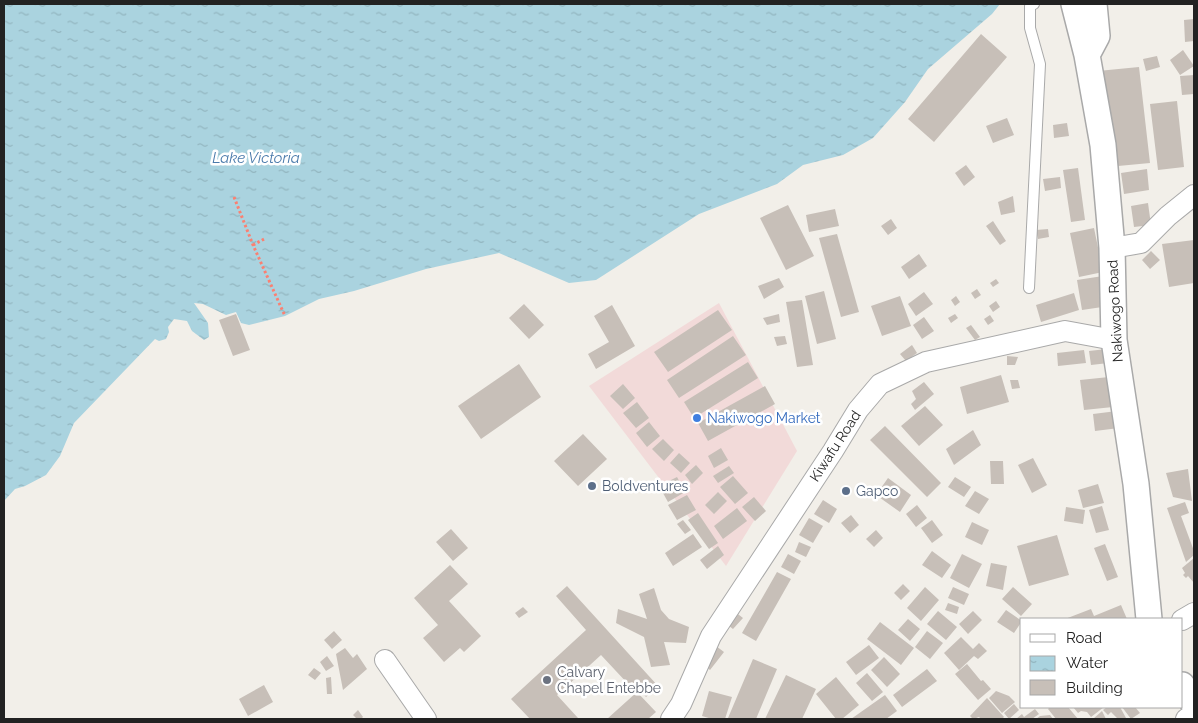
<svg xmlns="http://www.w3.org/2000/svg" width="1198" height="723" viewBox="0 0 1198 723" font-family="Raleway,sans-serif">
<style>
.commercial{fill:#f2dad9}
.water{fill:url(#water-ripples)}
.building{fill:#c7bfb8}
.lines{fill:none;stroke-linecap:round;stroke-linejoin:round}
.service-casing{stroke:#a9a9a9;stroke-width:12}
.minor-casing{stroke:#a9a9a9;stroke-width:22}
.tertiary-casing{stroke:#a9a9a9;stroke-width:28}
.path{stroke:#fa8072;stroke-width:3;stroke-dasharray:2.5 2.5;stroke-linecap:butt}
.service{stroke:#fff;stroke-width:10}
.minor{stroke:#fff;stroke-width:20}
.tertiary{stroke:#fff;stroke-width:25}
.shop-dot{fill:#3f7fe0;stroke:#fff;stroke-width:2}
.service-dot{fill:#5c6f8a;stroke:#fff;stroke-width:2}
.worship-dot{fill:#6b7280;stroke:#fff;stroke-width:2}
.labels{text-anchor:middle;stroke-width:5;stroke-linejoin:round;paint-order:stroke}
.street-label{font-size:14px;fill:#222;stroke:#fff}
.shop-label{font-size:14px;fill:#366cbe;stroke:#fff;text-anchor:start}
.service-label{font-size:14px;fill:#4e5e75;stroke:#fff;text-anchor:start}
.worship-label{font-size:14px;fill:#5b616d;stroke:#fff;text-anchor:start}
.water-label{font-size:15px;font-style:italic;fill:#4a7aab;stroke:#fff}
</style>
<defs>
<pattern id="water-ripples" width="26" height="14" patternUnits="userSpaceOnUse" patternTransform="scale(1.25)"><rect width="26" height="14" fill="#aad3df"/><path d="M2 4q2-2 4 0t4 0M15 11q2-2 4 0t4 0" fill="none" stroke="#92b5bf"/></pattern>
</defs>
<rect width="100%" height="100%" fill="#f2efe9"/>
<path class="commercial" d="M719 303 797 451 726 566 589 386Z"/>
<path class="water" d="M4 4H1000L992 14 928 69 905 102 873 138 843 155 803 165 777 184 699 214 596 280 569 283 499 253 426 269 354 291 319 299 285 316 249 325 241 323 236 312 226 315 203 304 194 303 208 323 209 337 204 340 192 331 187 321 174 319 168 327 169 332 166 339 159 341 155 339 74 423 60 456 46 475 25 486 15 489 4 501Z"/>
<path class="building" d="M1194 19V41L1185 42 1184 20Z
M981 34 1007 57 934 142 908 119Z
M1183 50 1194 66 1180 75 1170 60Z
M1157 56 1160 67 1146 71 1143 59Z
M1139 67 1150 163 1118 166 1114 134 1111 135 1098 71Z
M1194 75V94L1182 95 1180 76Z
M1177 101 1184 167 1158 170 1150 104Z
M1007 118 1014 135 993 143 986 126Z
M1067 123 1069 136 1054 138 1053 125Z
M966 165 975 177 964 186 955 173Z
M1078 168 1085 220 1071 222 1063 170Z
M1147 169 1149 190 1124 194 1121 173Z
M1060 177 1061 188 1045 191 1043 179Z
M1013 196 1015 212 1001 215 998 202Z
M1148 203 1151 225 1134 227 1131 206Z
M788 205 814 256 786 270 760 218Z
M835 209 839 226 809 232 806 215Z
M891 219 897 228 888 235 881 226Z
M993 221 1006 241 1000 245 986 226Z
M1094 228 1103 272 1079 277 1070 233Z
M1048 229 1049 237 1038 239 1036 230Z
M837 234 859 312 841 317 819 238Z
M1194 240V283L1169 287 1162 244Z
M1151 251 1160 260 1150 269 1142 260Z
M919 254 927 266 909 279 901 267Z
M1103 276 1109 306 1082 310 1077 280Z
M779 278 784 287 764 299 758 286Z
M996 279 999 283 993 287 990 283Z
M977 289 981 295 975 299 971 293Z
M824 291 836 339 817 344 805 296Z
M924 292 933 304 916 316 908 304Z
M1074 293 1079 310 1041 322 1036 305Z
M900 296 911 326 882 336 871 306Z
M956 296 960 302 955 306 951 300Z
M802 300 813 365 797 367 786 302Z
M996 301 1000 307 993 312 989 306Z
M524 304 544 325 529 339 509 318Z
M612 305 635 346 596 369 588 354 609 342 594 316Z
M718 310 732 330 668 372 654 352Z
M236 314 250 350 233 356 219 320Z
M779 314 780 322 767 325 763 318Z
M955 314 958 318 951 323 948 318Z
M990 315 994 321 988 325 984 319Z
M924 317 934 331 922 339 913 325Z
M971 325 980 337 975 340 966 328Z
M733 336 746 355 679 398 667 380Z
M785 336 787 344 777 346 774 337Z
M912 345 917 353 906 361 900 354Z
M1124 347 1126 361 1091 365 1089 351Z
M1084 350 1086 363 1058 366 1057 353Z
M1007 356 1018 357 1015 365H1007Z
M748 362 758 378 694 418 684 402Z
M519 364 541 397 481 439 458 406Z
M1001 375 1009 402 967 414 960 387Z
M1109 377 1113 407 1084 410 1080 380Z
M1010 380H1018L1020 388 1012 389Z
M924 382 934 394 915 410 911 404 916 399 912 391Z
M623 384 635 398 623 409 610 396Z
M765 386 775 404 708 441 698 423Z
M637 402 649 418 636 428 623 413Z
M925 406 943 425 919 446 901 426Z
M1117 411 1119 428 1095 431 1093 414Z
M649 422 660 436 647 447 636 433Z
M885 426 941 483 927 497 870 440Z
M973 430 981 445 954 465 946 449Z
M583 434 607 459 578 486 554 461Z
M663 439 674 450 664 461 652 449Z
M721 448 728 460 714 468 708 456Z
M679 453 690 463 681 473 670 463Z
M1033 458 1047 485 1032 493 1018 465Z
M990 461H1003L1004 484H991Z
M696 465 703 473 692 484 685 475Z
M729 466 734 473 718 483 713 476Z
M1188 469 1192 501 1173 497 1166 473Z
M733 476 748 493 735 504 720 487Z
M677 477 685 492 668 502 659 486Z
M955 477 971 487 964 497 948 487Z
M888 478 911 495 900 512 876 495Z
M1098 484 1104 503 1083 508 1078 490Z
M975 491 989 499 979 514 965 506Z
M718 492 727 501 714 514 705 505Z
M687 495 696 510 677 520 668 505Z
M754 497 766 511 755 521 742 507Z
M823 500 837 509 829 523 814 514Z
M1185 502 1189 513 1181 516 1194 551V555L1186 562 1167 508Z
M917 505 927 518 916 527 906 514Z
M1102 506 1109 530 1096 533 1089 510Z
M1066 507 1085 510 1083 524 1064 521Z
M737 508 747 521 723 539 714 526Z
M698 513 718 543 709 549 688 520Z
M851 515 859 525 850 533 841 523Z
M809 518 823 526 813 543 799 535Z
M683 520 691 530 685 534 677 524Z
M932 520 943 535 932 543 921 528Z
M972 522 989 530 982 545 965 537Z
M451 529 468 548 453 561 436 542Z
M876 530 883 538 874 547 866 539Z
M693 534 702 547 673 566 665 553Z
M1057 535 1069 575 1029 586 1017 546Z
M799 542 811 547 806 557 795 552Z
M1105 544 1118 577 1107 581 1094 548Z
M718 546 724 555 707 569 700 560Z
M932 551 951 565 942 578 922 565Z
M788 554 801 561 794 574 781 567Z
M962 554 982 564 969 588 950 578Z
M1194 558V583L1188 576 1186 578 1183 575 1185 573 1182 568Z
M991 563 1007 566 1003 590 986 586Z
M450 565 468 584 449 601 481 636 464 652 460 648 444 662 423 638 438 625 414 598Z
M777 572 791 579 756 641 742 633Z
M903 584 910 591 901 600 894 593Z
M567 586 658 686 646 697 632 682 629 685 601 655 557 695 578 718 577 719H530L511 699 586 630 556 596Z
M925 587 939 600 921 621 907 608Z
M953 587 969 594 964 605 948 598Z
M1013 587 1032 604 1021 616 1002 599Z
M654 588 661 610 669 619 689 627 686 643 664 642 670 665 651 667 644 637 616 623 618 609 647 619 639 594Z
M948 603 959 607 957 614 945 610Z
M1121 605 1127 619H1065L1091 609 1094 616Z
M523 607 528 612 519 618 515 613Z
M1006 610 1022 621 1014 633 997 622Z
M734 611 743 618 733 629 724 622Z
M938 611 957 627 946 640 927 624Z
M973 611 982 620 968 634 959 624Z
M908 619 920 629 910 641 898 630Z
M880 622 914 648 901 665 867 639Z
M334 631 342 640 332 649 324 640Z
M927 631 943 643 930 659 915 647Z
M961 637 973 649 979 643 987 651 978 659 974 656 959 670 944 653Z
M712 643 724 652 710 670 699 661Z
M869 645 879 658 856 675 846 662Z
M345 648 353 658 357 654 367 669 343 690 336 654Z
M327 656 334 666 326 671 320 662Z
M884 657 900 674 887 687 871 670Z
M753 659 777 669 756 719H732L728 718Z
M967 664 981 681 983 680 991 689 978 700 955 674Z
M314 668 321 673 315 680 308 675Z
M927 669 937 681 902 707 893 695Z
M867 673 883 692 872 701 856 683Z
M786 675 816 689 802 719H765Z
M331 677 332 694H327L326 678Z
M836 677 859 705 842 719H836L816 694Z
M264 685 273 702 248 716 239 699Z
M709 691 732 697 725 719H712L702 716Z
M996 691 1009 696 1015 702 1002 713 989 698Z
M637 692 656 712 648 719H607Z
M885 695 897 711 886 719H851Z
M987 698 1004 717 1002 719H981L979 717 973 719 970 716Z
M1014 704 1019 710 1009 719 1004 713Z
M1050 707H1068L1078 719H1056L1048 709Z
M1073 707H1104L1091 717 1087 712 1081 711 1078 713Z
M1107 707H1120L1126 718 1118 719 1111 712 1108 715 1103 710Z
M1122 707H1135L1140 713 1131 719Z
M1035 709 1039 714 1032 719H1016L1022 714 1024 717Z
M358 710 363 717 361 719H357L353 715Z
M1102 711 1106 719H1093Z
M1050 715 1053 719H1036L1040 716Z"/>
<g class="lines">
<g class="service-casing">
<path id="service" d="M1029 288 1040 64 1030 28V6L1034 4"/>
</g>
<g class="minor-casing">
<path id="minor" d="M1112 248 1141 243 1168 216 1194 195
M1182 620 1194 613
M385 660 426 719
M671 719 681 704 711 636 833 451 858 410 880 384 926 362 1065 331 1114 340
M1186 719 1194 714"/>
</g>
<g class="tertiary-casing">
<path id="tertiary" d="M1074 4 1087 55 1103 145 1112 248 1114 340 1136 484 1149 619
M1088 53 1097 36 1094 4
M1182 685 1194 704"/>
</g>
<path class="path" d="M234 197 253 245 285 316
M253 245 266 238"/>
<use href="#service" class="service"/>
<use href="#minor" class="minor"/>
<use href="#tertiary" class="tertiary"/>
</g>
<circle class="shop-dot" cx="697" cy="418" r="5"/>
<g class="service-dot">
<circle cx="592" cy="486" r="5"/>
<circle cx="846" cy="491" r="5"/>
</g>
<circle class="worship-dot" cx="547" cy="680" r="5"/>
<g class="labels">
<g class="street-label">
<text transform="translate(1115 311) rotate(-93)" y="5">Nakiwogo Road</text>
<text transform="translate(835 446) rotate(-57)" y="5">Kiwafu Road</text>
</g>
<g class="shop-label">
<text x="707" y="423">Nakiwogo Market</text>
</g>
<g class="service-label">
<text x="602" y="491">Boldventures</text>
<text x="856" y="496">Gapco</text>
</g>
<g class="worship-label">
<text x="557" y="677">Calvary<tspan x="557" dy="16">Chapel Entebbe</tspan></text>
</g>
<g class="water-label">
<text x="256" y="163">Lake Victoria</text>
</g>
</g>
<rect width="1198" height="723" fill="none" stroke="#222222" stroke-width="10"/>
<rect x="1020" y="618" width="162" height="90" fill="#ffffff" stroke="#a7a7a7"/>
<rect x="1030" y="634" width="25" height="8" fill="#ffffff" stroke="#a7a7a7"/>
<text x="1066" y="643" font-size="15" fill="#222222">Road</text>
<rect x="1030" y="656" width="25" height="15" fill="url(#water-ripples)" stroke="#a7a7a7"/>
<text x="1066" y="668" font-size="15" fill="#222222">Water</text>
<rect x="1030" y="680" width="25" height="15" fill="#c7bfb8" stroke="#a7a7a7"/>
<text x="1066" y="693" font-size="15" fill="#222222">Building</text>
</svg>
